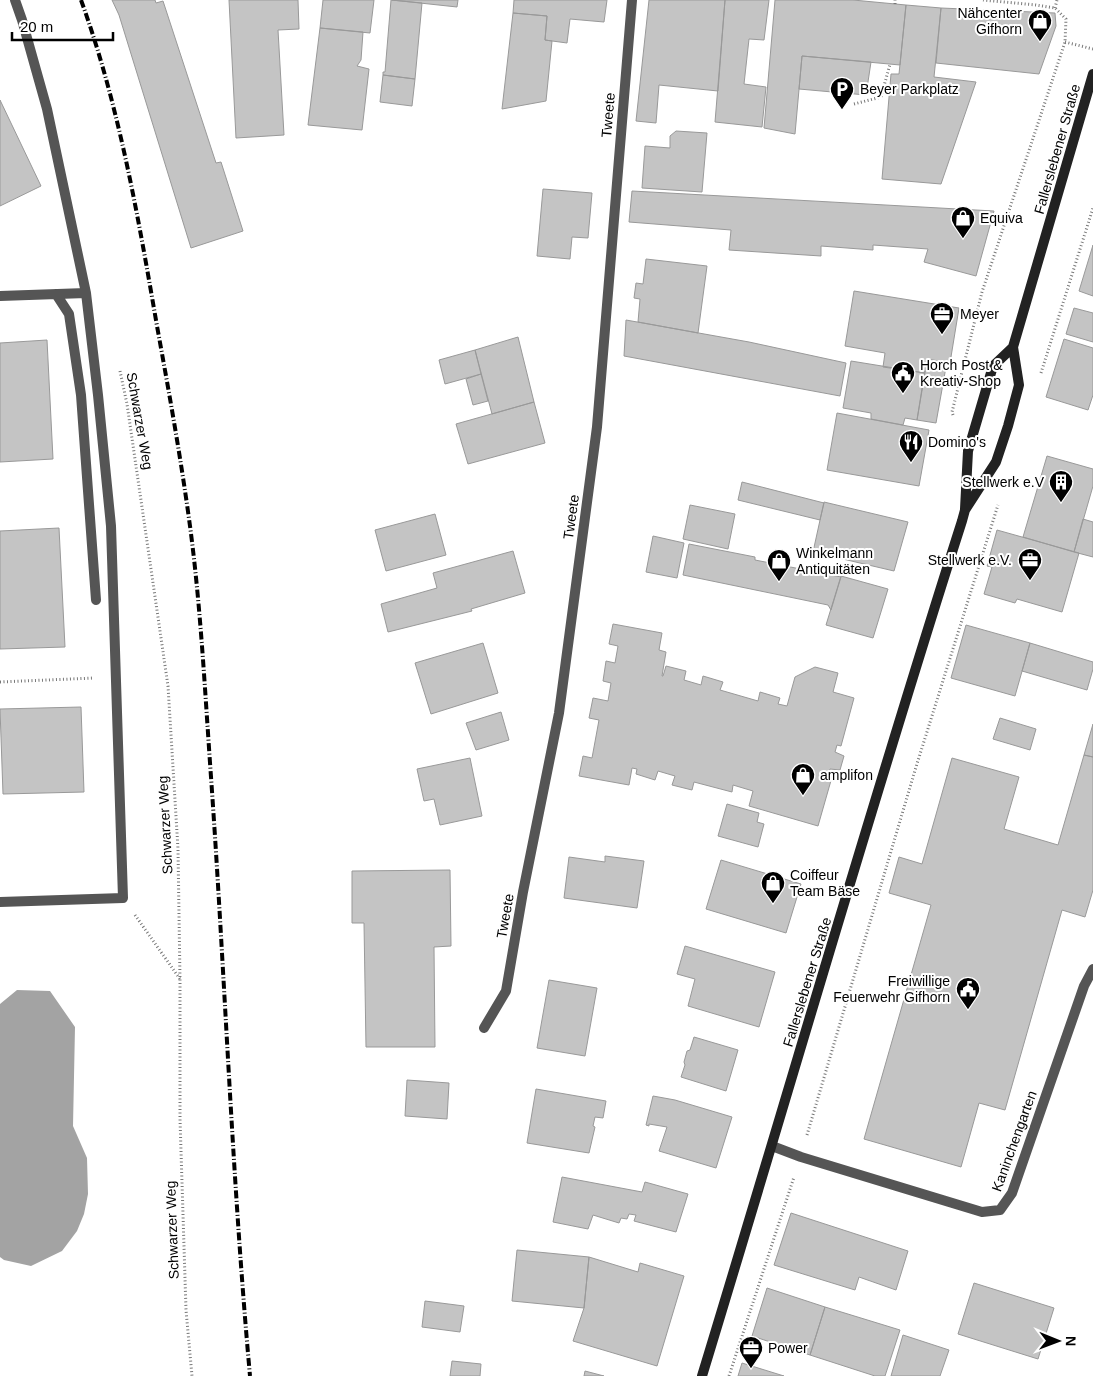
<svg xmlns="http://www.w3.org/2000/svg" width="1093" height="1376" viewBox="0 0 1093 1376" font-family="Arial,sans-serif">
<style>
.water{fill:#a3a3a3}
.building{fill:#c4c4c4;stroke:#999}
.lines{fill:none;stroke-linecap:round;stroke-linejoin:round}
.path{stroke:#777;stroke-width:3;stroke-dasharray:1 2.5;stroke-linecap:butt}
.lane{stroke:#555;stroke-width:10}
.street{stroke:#555;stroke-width:10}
.secondary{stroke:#222;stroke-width:10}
.rail{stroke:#000;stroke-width:4;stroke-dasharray:8 2.5 1 2.5;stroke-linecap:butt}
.labels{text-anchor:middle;stroke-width:4;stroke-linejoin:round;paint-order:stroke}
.poi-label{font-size:14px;fill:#000;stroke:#fff;text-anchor:start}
.street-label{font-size:14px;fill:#000;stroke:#fff}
</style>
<rect width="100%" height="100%" fill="#fff"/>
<path class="water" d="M17 990 50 991 75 1027 73 1126 87 1158 88 1194 84 1214 77 1231 62 1251 31 1266 4 1260 0 1257V1004Z"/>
<path class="building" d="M112 0H155L156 3 163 1 216 163 221 162 243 231 191 248 119 15Z
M229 0H298L299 29 278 30 284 135 236 138Z
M323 0H374L370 33 320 28Z
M391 0 422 3 415 79 383 75V72H385Z
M392 0H458L457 7Z
M514 0H607L604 22 570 19 567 43 545 40 547 16 513 13Z
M649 0H725L718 91 659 85 656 123 636 121Z
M725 0H769L764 40 749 39 744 84 766 87 762 127 715 122Z
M775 0H853L906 5 900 65 802 56 795 134 764 128Z
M906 5 941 8 934 77 976 82 941 184 882 179 891 74H899Z
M941 8 1055 13 1056 26 1039 74 936 63Z
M513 13 547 16 545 40 552 41 546 101 502 109Z
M320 28 363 32 361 60 357 66 369 69 362 130 308 125Z
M802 56 871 62 866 95 799 89Z
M383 75 415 79 412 106 380 102Z
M0 100 41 186 0 206Z
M676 131 707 133 702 192 642 188 645 146 670 148V136Z
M543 189 592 193 588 238 572 237 570 259 537 256Z
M632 191 994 211 976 276 924 262 928 249 873 245V250L821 246V256L729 250 731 230 629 222Z
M1093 245V296L1079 291Z
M646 259 707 266 698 333 638 322 640 299 634 298 636 283 643 284Z
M854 291 959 308 950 363 927 359 925 373 883 367 885 353 845 346Z
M1074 308 1093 313V342L1066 334Z
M626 320 749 342 846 363 840 396 624 356Z
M518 337 534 402 492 414 475 350Z
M1064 339 1093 348V395L1088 410 1046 397Z
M47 340 53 459 0 462V343Z
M475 350 481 374 445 384 439 360Z
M851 361 925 373 917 420 905 418 903 425 871 419V413L843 408Z
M926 363 946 367 936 423 917 420Z
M481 374 488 401 473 405 466 379Z
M534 402 545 443 468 464 456 424Z
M837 413 929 430 919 486 827 470Z
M1047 456 1093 469V486L1074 552 1023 537Z
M742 482 824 503 820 520 738 500Z
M824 502 908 522 894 571 813 552Z
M690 505 735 514 728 549 683 539Z
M435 514 446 555 386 571 375 530Z
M1083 519 1093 522V557L1074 552Z
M59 528 65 647 0 649V531Z
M997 530 1079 553 1062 612 1017 599 1015 603 984 594 992 567 987 566Z
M653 536 684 543 677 578 646 572Z
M689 544 755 557V560L841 577 831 610 828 605 683 575Z
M513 551 525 593 471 609 472 611 388 632 381 604 437 588 433 573Z
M841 576 888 589 873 638 826 625Z
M613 624 662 633 659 650 666 652 662 676H663L666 666 686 671 684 680 701 685 703 676 723 682 720 690 758 701 760 692 780 698 778 704 787 706 795 677 815 667 838 673 833 692 854 698 841 746 837 745 835 752 844 756 840 770 830 769 828 776 832 777 818 826 749 806 753 791 733 785 732 792 694 782 692 790 672 785 675 776 658 771 655 780 636 774 637 769 632 768 629 785 579 776 583 756 592 758 599 720 589 718 593 698 608 701 611 683 603 681 606 661 615 663 618 646 609 644Z
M966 625 1030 643 1015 696 951 678Z
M483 643 498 693 431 714 415 663Z
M1030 643 1093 662V669L1087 690 1022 671Z
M81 707 84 792 3 794 0 709Z
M501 712 509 740 476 750 466 723Z
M1000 718 1036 729 1030 750 993 739Z
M1093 724V757L1084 755Z
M1084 755 1093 757V890L1085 917 1062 910 1005 1110 979 1103 961 1167 864 1139 931 905 889 893 899 857 922 864 952 758 1019 777 1004 829 1058 845Z
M470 758 482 816 440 825 434 799 424 801 417 769Z
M727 804 759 813 757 822 764 824 758 847 718 836Z
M605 856 644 861 637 908 564 898 569 857 605 862Z
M721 860 801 884 786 933 706 909Z
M450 870 451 946 434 947 435 1047H366L364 923H352V871Z
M685 946 775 972 759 1027 688 1006 695 979 677 974Z
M549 980 597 988 585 1056 537 1048Z
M694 1037 738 1050 726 1091 681 1077 685 1065 684 1062 687 1051 690 1050Z
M407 1080 449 1083 447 1119 405 1116Z
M536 1089 606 1101 603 1118 595 1117 593 1126 595 1127 589 1153 527 1143Z
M653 1096 675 1100 732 1117 716 1168 659 1151 667 1127 649 1124V1126L646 1125Z
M562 1177 642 1192 645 1182 688 1194 676 1232 634 1221 636 1215 629 1214 627 1219 621 1218 619 1223 593 1215 588 1229 553 1222Z
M791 1213 908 1251 896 1290 859 1277 855 1290 774 1265Z
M517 1250 589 1257 584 1308 512 1301Z
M589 1257 638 1272 640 1263 684 1276 657 1366 573 1341 584 1308Z
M974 1283 1054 1308 1038 1359 958 1334Z
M767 1288 825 1307 810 1355 752 1336Z
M425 1301 464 1306 460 1332 422 1327Z
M825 1307 900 1330 885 1376H875L810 1355Z
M903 1335 949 1350 940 1376H891Z
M452 1361 481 1364 480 1376H450Z
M742 1363 784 1376H738Z
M585 1371 604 1376H584Z"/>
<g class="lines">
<path class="path" d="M895 4V0
M1055 8 1057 0
M1065 42 1093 49
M854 104 881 97 890 64
M120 371 127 404 168 686 178 849 180 980V1119L186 1310 192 1376
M1041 373 1093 208
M953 415 952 412 982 292 1065 42 1066 19 1055 8 1036 5 983 0
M0 682 94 678
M135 915 180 979
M807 1135 916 767 998 505
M729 1376 794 1177"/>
<path class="lane" d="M56 294 69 314 81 395 96 600
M0 296 86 293
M0 902 123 898 111 526 98 395 86 293 47 109 22 20 15 0
M772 1146 801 1157 982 1212 1000 1210 1012 1193 1084 986 1093 969"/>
<path class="street" d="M484 1028 506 991 523 892 559 713 597 427 632 0"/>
<path class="secondary" d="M965 509 968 451 993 366 1013 347
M702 1376C789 1091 871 805 962 521L965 510 996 462 1008 426 1019 385 1013 347 1093 74"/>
<path class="rail" d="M81 0C119 105 138 216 157 326 169 392 181 459 190 526 201 609 205 693 211 777 225 976 232 1177 250 1376"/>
</g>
<defs>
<g id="shop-pin" transform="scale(1.25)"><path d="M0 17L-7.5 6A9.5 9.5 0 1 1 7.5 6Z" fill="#000" stroke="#fff"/><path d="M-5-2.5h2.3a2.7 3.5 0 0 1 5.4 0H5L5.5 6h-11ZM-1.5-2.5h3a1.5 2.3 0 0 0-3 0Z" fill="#fff"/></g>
<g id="parking-pin" transform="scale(1.25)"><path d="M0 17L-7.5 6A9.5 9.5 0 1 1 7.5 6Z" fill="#000" stroke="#fff"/><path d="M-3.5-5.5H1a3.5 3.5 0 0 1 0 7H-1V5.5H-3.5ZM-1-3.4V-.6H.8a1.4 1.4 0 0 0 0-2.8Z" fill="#fff"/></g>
<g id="office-pin" transform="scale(1.25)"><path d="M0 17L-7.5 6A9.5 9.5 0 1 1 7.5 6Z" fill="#000" stroke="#fff"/><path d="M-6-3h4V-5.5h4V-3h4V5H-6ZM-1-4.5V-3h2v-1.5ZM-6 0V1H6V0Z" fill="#fff"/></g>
<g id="civic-pin" transform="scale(1.25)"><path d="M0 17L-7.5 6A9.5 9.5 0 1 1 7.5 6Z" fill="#000" stroke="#fff"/><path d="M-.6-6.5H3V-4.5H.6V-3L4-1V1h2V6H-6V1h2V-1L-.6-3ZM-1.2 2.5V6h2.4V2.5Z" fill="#fff"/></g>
<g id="restaurant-pin" transform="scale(1.25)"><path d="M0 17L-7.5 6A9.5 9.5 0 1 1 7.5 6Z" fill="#000" stroke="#fff"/><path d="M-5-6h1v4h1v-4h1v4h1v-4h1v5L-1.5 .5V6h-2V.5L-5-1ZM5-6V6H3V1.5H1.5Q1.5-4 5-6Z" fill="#fff"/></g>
<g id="building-pin" transform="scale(1.25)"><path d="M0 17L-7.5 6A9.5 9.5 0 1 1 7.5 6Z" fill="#000" stroke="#fff"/><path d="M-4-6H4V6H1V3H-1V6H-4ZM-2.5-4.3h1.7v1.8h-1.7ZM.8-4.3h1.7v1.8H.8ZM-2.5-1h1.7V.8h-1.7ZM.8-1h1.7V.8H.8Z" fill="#fff"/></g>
</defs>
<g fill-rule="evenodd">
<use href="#shop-pin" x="1040" y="21"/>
<use href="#parking-pin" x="842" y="89"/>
<use href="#shop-pin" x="963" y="218"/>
<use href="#office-pin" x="942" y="314"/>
<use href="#civic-pin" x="903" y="373"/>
<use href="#restaurant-pin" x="911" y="442"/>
<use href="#building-pin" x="1061" y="482"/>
<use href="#office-pin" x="1030" y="560"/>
<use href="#shop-pin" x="779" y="561"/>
<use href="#shop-pin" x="803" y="775"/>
<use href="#shop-pin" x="773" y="883"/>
<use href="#civic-pin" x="968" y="989"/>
<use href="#office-pin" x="751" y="1348"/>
</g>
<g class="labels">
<g class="poi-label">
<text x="1022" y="18" text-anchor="end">Nähcenter<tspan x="1022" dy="16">Gifhorn</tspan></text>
<text x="860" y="94">Beyer Parkplatz</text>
<text x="980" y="223">Equiva</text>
<text x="960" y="319">Meyer</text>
<text x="920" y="370">Horch Post &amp;<tspan x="920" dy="16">Kreativ-Shop</tspan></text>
<text x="928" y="447">Domino's</text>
<text x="1044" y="487" text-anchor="end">Stellwerk e.V</text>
<text x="796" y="558">Winkelmann<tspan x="796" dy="16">Antiquitäten</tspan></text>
<text x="1012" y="565" text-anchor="end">Stellwerk e.V.</text>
<text x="820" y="780">amplifon</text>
<text x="790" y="880">Coiffeur<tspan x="790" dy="16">Team Bäse</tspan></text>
<text x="950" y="986" text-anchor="end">Freiwillige<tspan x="950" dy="16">Feuerwehr Gifhorn</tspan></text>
<text x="768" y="1353">Power</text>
</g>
<g class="street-label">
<text transform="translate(608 115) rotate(-85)" y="5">Tweete</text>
<text transform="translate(1057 149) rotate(-74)" y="5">Fallerslebener Straße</text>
<text transform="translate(140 421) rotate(80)" y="5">Schwarzer Weg</text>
<text transform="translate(571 517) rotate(-82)" y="5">Tweete</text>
<text transform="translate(165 825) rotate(-93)" y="5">Schwarzer Weg</text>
<text transform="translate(505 916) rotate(-80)" y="5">Tweete</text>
<text transform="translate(807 982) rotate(-73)" y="5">Fallerslebener Straße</text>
<text transform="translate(1014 1141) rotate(-70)" y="5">Kaninchengarten</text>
<text transform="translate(172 1230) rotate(-92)" y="5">Schwarzer Weg</text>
</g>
</g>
<g transform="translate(1058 1341) rotate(91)" stroke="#ffffff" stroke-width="4" paint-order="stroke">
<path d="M0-4L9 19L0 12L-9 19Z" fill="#000000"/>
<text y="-8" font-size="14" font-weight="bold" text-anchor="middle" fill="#000000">N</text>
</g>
<path d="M12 32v8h101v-8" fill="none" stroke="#000000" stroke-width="2.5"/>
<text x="20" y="32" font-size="15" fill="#000000" stroke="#ffffff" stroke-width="4" paint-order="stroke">20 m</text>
</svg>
